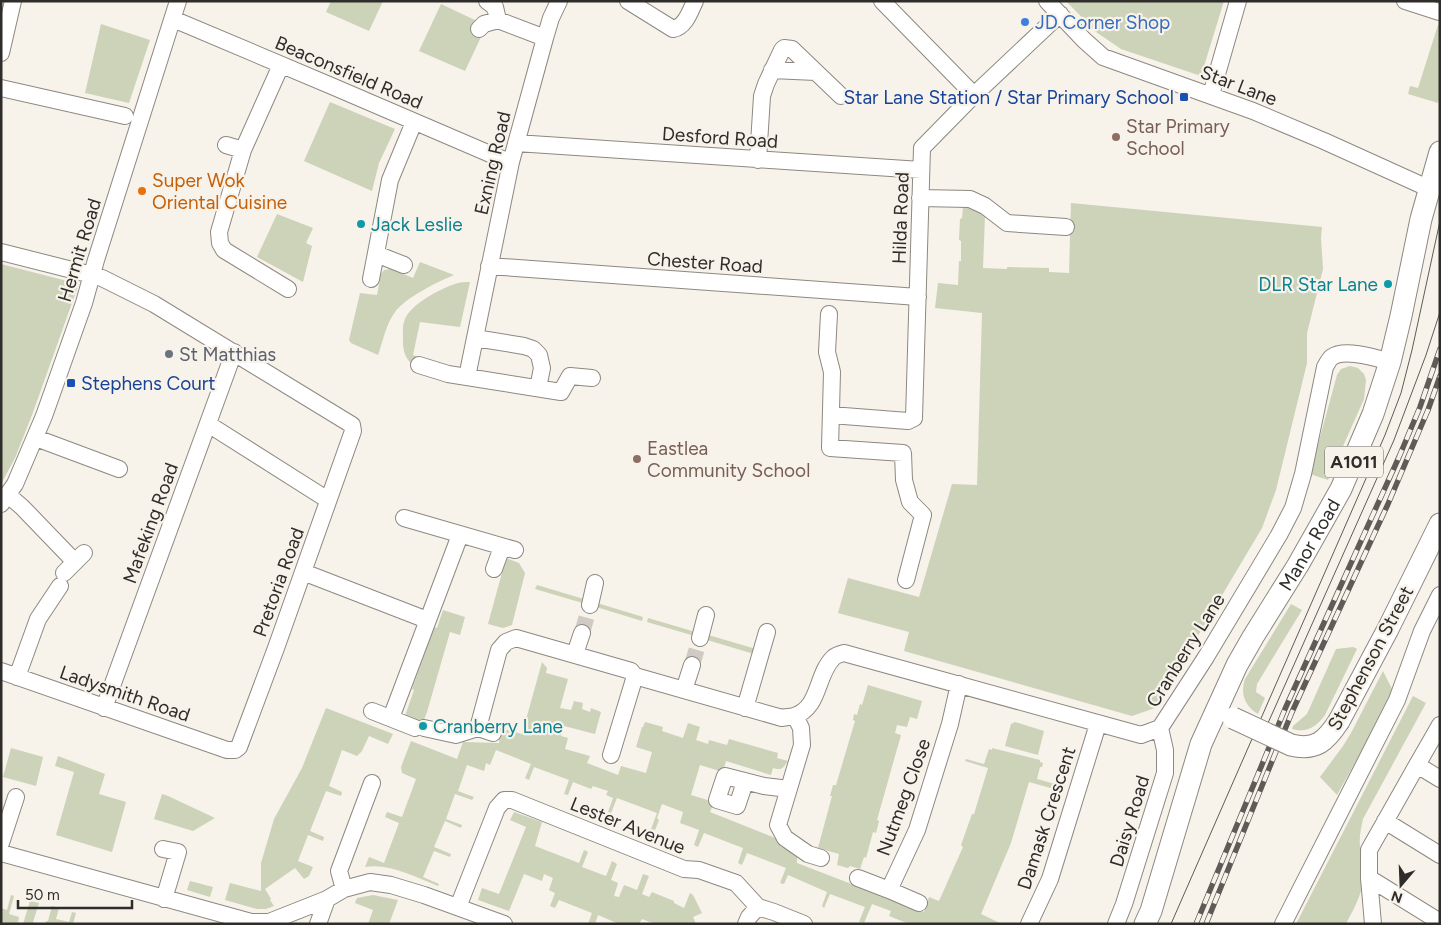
<svg xmlns="http://www.w3.org/2000/svg" width="1441" height="925" viewBox="0 0 1441 925" font-family="Figtree,sans-serif">
<style>
.green{fill:#ccd3b8}
.lines{fill:none;stroke-linecap:round;stroke-linejoin:round}
.minor-tunnel{stroke:#cfcbc4;stroke-width:16;stroke-dasharray:16 8;stroke-linecap:butt}
.minor-casing{stroke:#8d8881;stroke-width:18}
.major-casing{stroke:#8d8881;stroke-width:23}
.minor{stroke:#fff;stroke-width:16}
.major{stroke:#fff;stroke-width:21}
.tram{stroke:#5f5c58;stroke-width:1}
.rail-casing{stroke:#5f5c58;stroke-width:5.5}
.rail{stroke:#f7f2ea;stroke-width:4;stroke-dasharray:11;stroke-linecap:butt}
.major-bridge-casing{stroke:#8d8881;stroke-width:23;stroke-linecap:butt}
.major-bridge{stroke:#fff;stroke-width:21}
.shop-dot{fill:#3f7fe0;stroke:#f7f2ea;stroke-width:2}
.transit-dot{fill:#1a4fb4;stroke:#f7f2ea;stroke-width:2}
.education-dot{fill:#8d6e63;stroke:#f7f2ea;stroke-width:2}
.food-dot{fill:#e8710a;stroke:#f7f2ea;stroke-width:2}
.culture-dot{fill:#0f9aa8;stroke:#f7f2ea;stroke-width:2}
.worship-dot{fill:#6b7280;stroke:#f7f2ea;stroke-width:2}
.labels{text-anchor:middle;stroke-width:4.5;stroke-linejoin:round;paint-order:stroke}
.shield{fill:#f7f2ea;stroke:#6b6864;stroke-width:1}
.shield-label{font-size:18px;font-weight:bold;fill:#2f2d2a}
.shop-label{font-size:19px;fill:#366cbe;stroke:#f7f2ea;text-anchor:start}
.street-label{font-size:19px;fill:#2f2d2a;stroke:#f7f2ea}
.transit-label{font-size:19px;fill:#164399;stroke:#f7f2ea;text-anchor:end}
.education-label{font-size:19px;fill:#785e54;stroke:#f7f2ea;text-anchor:start}
.food-label{font-size:19px;fill:#c56008;stroke:#f7f2ea;text-anchor:start}
.culture-label{font-size:19px;fill:#0d838f;stroke:#f7f2ea;text-anchor:start}
.worship-label{font-size:19px;fill:#5b616d;stroke:#f7f2ea;text-anchor:start}
</style>
<rect width="100%" height="100%" fill="#f7f2ea"/>
<path class="green" d="M331 1H383L369 31 326 12Z
M1066 1H1224L1201 76 1121 49 1096 32Z
M441 4 477 21 481 37 465 71 419 51Z
M101 24 150 40 129 103 85 93Z
M1438 25 1440 26V96L1438 103 1408 94 1410 86 1418 88Z
M330 102 395 129 379 163 372 191 304 161Z
M1071 203 1322 227 1321 238 1323 269 1307 333V363L1276 490 1262 528 1155 708 1132 716 904 651 909 632 838 613 848 578 919 597 952 484 977 485 982 313 935 308 938 283 958 285 959 261H961V241L959 240 960 219 962 218 963 207H971L985 215 983 268 1007 269V267L1049 268V272L1069 273Z
M277 214 313 228 306 243 312 246 303 282 257 257Z
M420 262 454 275C437 282 405 298 395 312 386 324 383 341 378 355L351 343 349 340 360 293 377 295 381 274 384 270 391 269 413 278Z
M1 264 75 283 77 289 32 415 15 458 1 484Z
M470 282 460 327 420 322 413 355 416 356 414 365C406 361 403 351 403 342 403 334 402 326 405 319 411 304 440 289 455 284 460 282 465 282 470 282Z
M1350 366 1358 368 1364 374 1366 380 1364 399 1328 480 1310 474 1337 375 1341 369Z
M506 558 519 563 525 573 512 625 503 628 488 624Z
M537 585 587 600 586 604 535 589Z
M594 602 643 617 642 621 593 606Z
M1291 604 1302 610 1257 684 1256 692 1265 698 1258 714C1245 706 1240 694 1245 679Z
M443 610 465 617 460 635 450 632 427 712 424 720 421 719 420 721 405 716 414 690 412 689 434 627 437 628Z
M648 618 699 633 698 637 647 622Z
M705 634 756 649 754 654 704 639Z
M1353 647 1357 649 1325 715C1316 727 1307 733 1292 729L1293 726 1307 714 1336 649Z
M542 662 547 668 546 673 568 679 560 708 571 710 574 701 583 703 582 709 590 712 591 708 601 712 595 734 564 726 561 736 568 738 565 749 590 756 587 763 618 775 621 766 646 773 652 752 636 747 642 727H643L645 722 663 727 662 731 683 738 688 723 700 727 696 740 708 744 709 740 727 745 729 739 778 753 777 758 788 761C783 768 782 771 773 768L771 775 726 761 723 772 700 765 691 795 714 802 710 812 773 837 779 840 781 847 797 851V863L924 912 929 897 939 901 963 847 961 845 972 814H974L988 768 965 761 966 759 984 764 989 749 992 750V748L1040 760V762L1043 763 1042 767H1040L1037 779 1055 784 1054 789 1029 782 1011 843 981 914 1002 924H909L889 916 891 911 872 904 864 923 859 922 865 907 830 894 824 908 822 906 827 892 788 875 784 884 780 883 786 868 747 853 742 865 738 863 743 848 704 833 698 847 694 845 699 830 680 823 683 812 662 804 657 818 659 820 655 830 651 829 657 813 617 798 611 813 608 812 613 798 606 795 608 791 593 786 591 789 573 782 568 795 564 794 569 780 534 767 529 780 525 778 531 764 496 750 490 765 486 763 484 771 467 765 458 791 474 797 472 800 455 794 446 819 462 825 461 828 445 821 434 847 451 854 450 857 434 851 423 877 439 884 438 886C415 877 390 863 365 867L369 857 384 863 399 823 385 817 387 812 402 817 416 779 402 773 401 767 411 741 457 759 463 742 499 743 500 728 522 734Z
M1383 671 1393 691 1377 723 1337 795 1320 777 1343 746 1351 733Z
M868 685 922 701 917 719 910 717 907 727 897 725 895 733 901 735 877 820 879 821 876 833 873 832 866 858 864 857 860 869 850 866 848 868 837 865 839 854 818 848 832 796H830L833 785H836L855 721 853 720 854 714 857 715 860 704 862 705Z
M1413 696 1426 703 1363 819C1361 828 1359 837 1360 847 1360 860 1364 873 1362 887 1359 900 1352 912 1346 924H1296Z
M326 708 393 734 388 744 369 736 362 751 357 756 342 750 329 786 342 792 341 796 326 791 310 831 324 837 323 841 308 835 298 861 313 867 309 876 304 879 295 868 265 889 271 899 270 900 274 906 266 909H257L225 900 230 883 261 891V863L274 819 302 768Z
M1015 722 1044 731 1038 755 1005 746 1011 724Z
M11 748 43 757 36 786 3 777Z
M58 756 105 774 99 794 126 802 112 852 56 835 74 772 55 766Z
M162 794 168 796 215 818 193 831 154 819Z
M514 812 542 822 535 846 579 863 584 850 588 852 582 867 606 876 612 861 617 864 611 880 618 883 614 896 619 897 624 885 637 890 643 874 649 876 642 894 649 897 652 892 674 901V903L684 908 690 893 693 895 702 913 693 917 696 924H655L642 919 639 924H619L598 915 595 924H588L592 913 559 900 555 908 550 906 555 893 549 890 553 878 544 874 542 881 524 874 509 911 478 900 482 888 499 894 526 827 510 820Z
M190 881 213 887 210 897 187 890Z
M11 895 14 896 9 914 19 917 18 922 23 924 30 901 39 903 33 922 37 924H1V908L7 910Z
M373 895 398 900 389 924H368L373 910 355 903 357 898Z
M52 906 59 908 56 919 69 922 72 912 76 913 73 924H45L46 921H48Z"/>
<g class="lines">
<path class="minor-tunnel" d="M582 633 590 605
M692 665 700 638"/>
<g class="minor-casing">
<path id="minor" d="M487 1 495 7 498 20
M628 1 673 29C685 27 690 12 695 1
M882 1 974 95
M1047 1 1084 40 1103 57 1253 111 1324 141 1430 189
M1405 1 1439 12
M173 19 334 87 497 157 511 162
M479 29 484 24 498 20 545 38
M1 53 13 1
M281 65 243 150 219 232 220 243 224 250 288 289
M772 70 816 72
M1 88 125 116
M1211 95 1238 1
M516 143 921 170
M226 145 243 150
M758 160 762 96 766 84 782 50 784 48 792 49 841 96
M920 198 970 199 985 206 1007 223 1066 227
M1 252 92 275 102 278 154 304 352 425 353 431 276 648 239 747 235 750H227L1 671
M376 254 404 265
M489 266 918 297
M371 279 390 180 414 122
M829 314 827 352 832 372 830 448 903 453 904 480 910 502 923 515 906 580
M475 338 524 346 533 349 539 355 542 368 538 388
M419 365 448 374 561 392 570 376 592 378
M467 377 511 162 545 38 551 18 559 1
M831 415 908 421 914 418 922 148 974 95 1060 14
M208 424 328 500
M36 438 119 469
M8 495 22 507 75 562
M1 504 15 484 44 416 84 303 96 260 178 1
M404 518 515 550
M494 569 502 547
M303 572 427 620
M64 573 84 553
M590 605 595 583
M700 638 706 615
M575 654 582 633
M17 677 38 619 60 586
M684 690 692 665
M104 708 234 352
M745 708 767 632
M372 711 415 728
M795 716 801 728 802 745 778 825 785 838 808 854 821 858
M391 718 460 535
M424 728 456 735 478 728 493 733
M478 728 499 650 506 642 516 638 631 671 635 676 782 718C786 717 791 717 794 716 820 708 816 675 833 658 836 655 840 654 844 653L1141 735 1160 728 1206 657 1279 535 1293 508 1303 474 1325 367C1327 364 1329 359 1332 357 1345 348 1376 358 1390 362
M611 755 635 676
M1417 765 1440 725
M745 782 737 806 717 800 725 776 764 786 789 789
M1385 821 1440 855
M1 843 16 797
M163 849 178 852 164 899
M1 853 251 922H269L327 899 344 889 370 882 391 885 424 895 504 924
M858 878 889 890 917 830 950 724 959 684
M1369 878 1440 922
M344 889 339 871 372 783
M889 890 919 903
M458 907 497 808 504 800H512L684 869 699 870 736 883 758 907
M318 924 327 899
M746 924 749 917 758 907 774 912 804 924
M1029 924 1050 879 1098 724
M1116 924 1124 904 1165 773V750L1160 728
M1283 924 1397 700 1422 631 1440 595
M1373 924 1369 878V850L1417 765 1440 779"/>
</g>
<g class="major-casing">
<g id="major">
<path d="M1339 721 1388 629 1440 524"/>
<path id="s1" d="M1145 924 1151 911 1201 744 1237 665 1253 637 1298 565 1341 489 1373 414 1390 362 1401 316 1421 219 1440 152"/>
</g>
</g>
<use href="#minor" class="minor"/>
<use href="#major" class="major"/>
<path class="tram" d="M1260 741 1394 440 1426 355 1440 312
M1171 924 1385 435 1401 393 1412 350 1440 221"/>
<g class="rail-casing">
<path id="rail" d="M1196 924 1285 709 1399 457 1420 407 1440 349
M1206 924 1292 712 1388 504 1428 410 1440 376"/>
</g>
<use href="#rail" class="rail"/>
<g class="major-bridge-casing">
<path id="major-bridge" d="M1233 718 1291 745C1316 751 1326 741 1339 721"/>
</g>
<use href="#major-bridge" class="major-bridge"/>
</g>
<circle class="shop-dot" cx="1025" cy="22" r="5"/>
<g class="transit-dot">
<rect x="1179" y="92" width="10" height="10" rx="2.5"/>
<rect x="66" y="378" width="10" height="10" rx="2.5"/>
</g>
<g class="education-dot">
<circle cx="1116" cy="137" r="5"/>
<circle cx="637" cy="459" r="5"/>
</g>
<circle class="food-dot" cx="142" cy="191" r="5"/>
<g class="culture-dot">
<circle cx="361" cy="224" r="5"/>
<circle cx="1388" cy="284" r="5"/>
<circle cx="423" cy="726" r="5"/>
</g>
<circle class="worship-dot" cx="169" cy="354" r="5"/>
<g class="labels">
<rect class="shield" x="1325" y="446.5" width="58" height="31" rx="4"/>
<g class="shield-label">
<text x="1354" y="468">A1011</text>
</g>
<g class="shop-label">
<text x="1035" y="29">JD Corner Shop</text>
</g>
<g class="street-label">
<text transform="translate(349 72) rotate(23)" y="7">Beaconsfield Road</text>
<text transform="translate(1239 85) rotate(21)" y="7">Star Lane</text>
<text transform="translate(720 137) rotate(4)" y="7">Desford Road</text>
<text transform="translate(492 163) rotate(-77)" y="7">Exning Road</text>
<text transform="translate(900 218) rotate(-88)" y="7">Hilda Road</text>
<text transform="translate(79 250) rotate(-73)" y="7">Hermit Road</text>
<text transform="translate(705 262) rotate(4)" y="7">Chester Road</text>
<text transform="translate(150 523) rotate(-70)" y="7">Mafeking Road</text>
<text dy="7" stroke="none"><textPath href="#s1" startOffset="416">Manor Road</textPath></text>
<text transform="translate(278 582) rotate(-70)" y="7">Pretoria Road</text>
<text transform="translate(1185 650) rotate(-58)" y="7">Cranberry Lane</text>
<text transform="translate(1370 658) rotate(-62)" y="7">Stephenson Street</text>
<text transform="translate(125 693) rotate(19)" y="7">Ladysmith Road</text>
<text transform="translate(903 797) rotate(-70)" y="7">Nutmeg Close</text>
<text transform="translate(1046 818) rotate(-72)" y="7">Damask Crescent</text>
<text transform="translate(1129 821) rotate(-73)" y="7">Daisy Road</text>
<text transform="translate(628 825) rotate(22)" y="7">Lester Avenue</text>
</g>
<g class="transit-label">
<text x="1174" y="104">Star Lane Station / Star Primary School</text>
<text x="81" y="390" text-anchor="start">Stephens Court</text>
</g>
<g class="education-label">
<text x="1126" y="133">Star Primary<tspan x="1126" dy="22">School</tspan></text>
<text x="647" y="455">Eastlea<tspan x="647" dy="22">Community School</tspan></text>
</g>
<g class="food-label">
<text x="152" y="187">Super Wok<tspan x="152" dy="22">Oriental Cuisine</tspan></text>
</g>
<g class="culture-label">
<text x="371" y="231">Jack Leslie</text>
<text x="1378" y="291" text-anchor="end">DLR Star Lane</text>
<text x="433" y="733">Cranberry Lane</text>
</g>
<g class="worship-label">
<text x="179" y="361">St Matthias</text>
</g>
</g>
<rect width="1441" height="925" fill="none" stroke="#2f2d2a" stroke-width="5"/>
<g transform="translate(1401 885) rotate(199)" stroke="#f7f2ea" stroke-width="4" paint-order="stroke">
<path d="M0-4L9 19L0 12L-9 19Z" fill="#2f2d2a"/>
<text y="-8" font-size="14" font-weight="bold" text-anchor="middle" fill="#2f2d2a">N</text>
</g>
<path d="M18 900v8h114v-8" fill="none" stroke="#2f2d2a" stroke-width="2.5"/>
<text x="25" y="900" font-size="15" fill="#2f2d2a" stroke="#f7f2ea" stroke-width="4" paint-order="stroke">50 m</text>
</svg>
